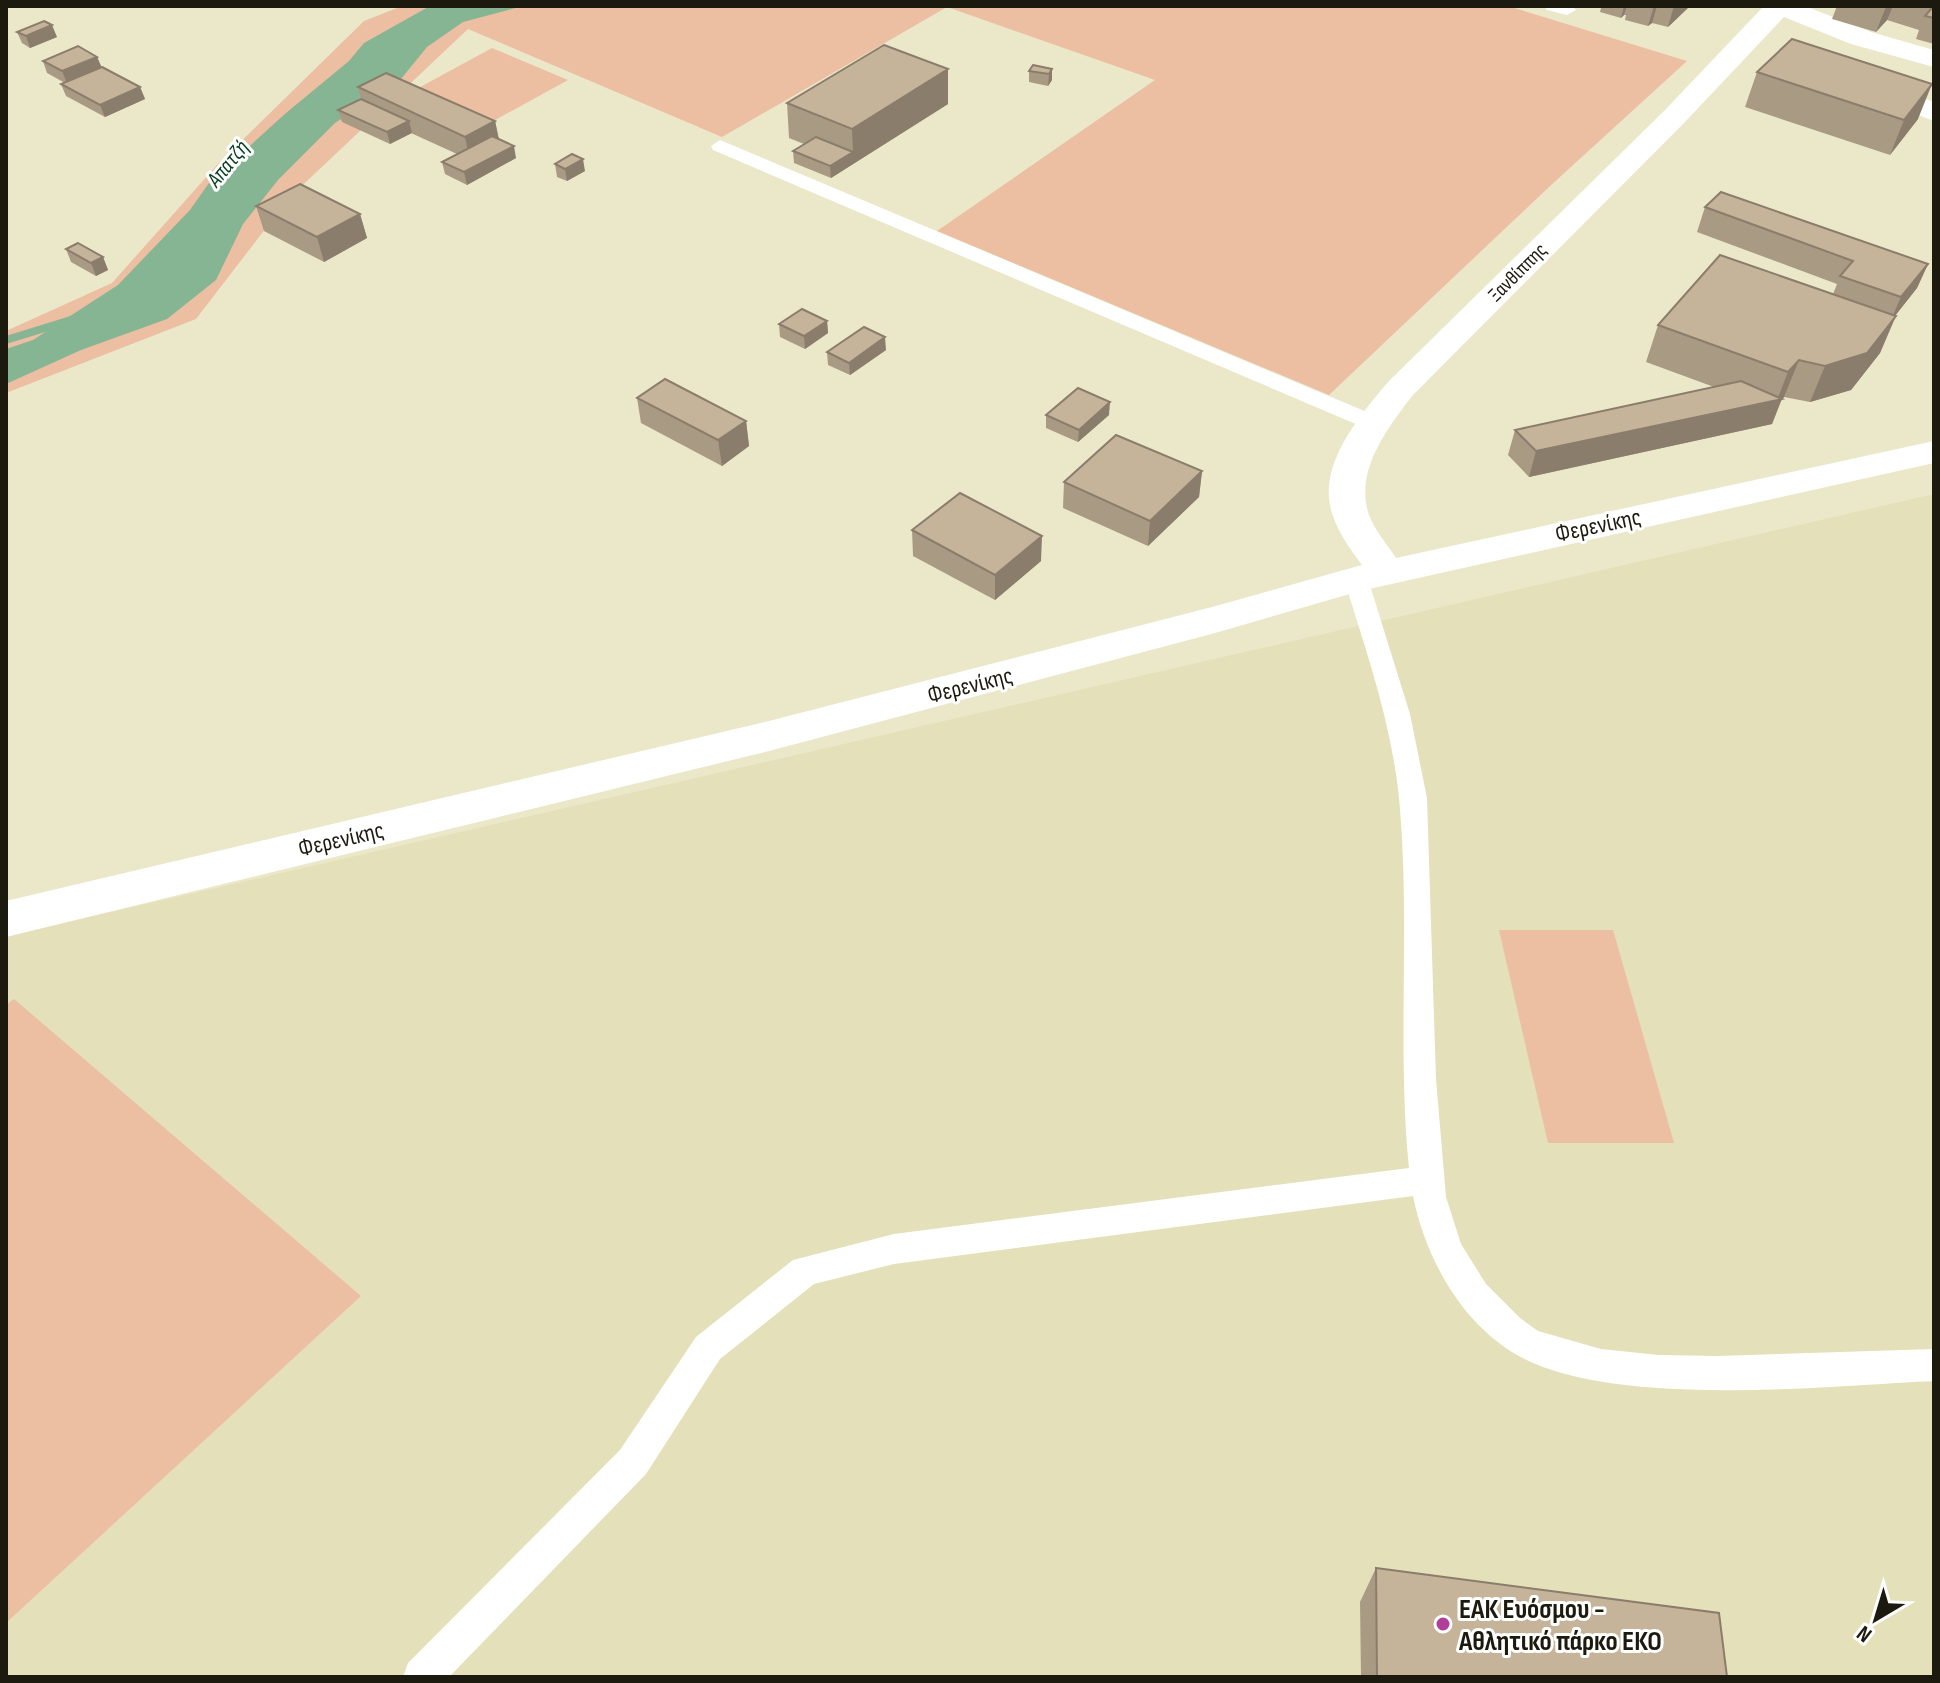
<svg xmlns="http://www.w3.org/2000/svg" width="1940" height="1683" viewBox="0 0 1940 1683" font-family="'Sofia Sans Condensed',sans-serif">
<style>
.built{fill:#e4e0ba}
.green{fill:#ecbea2}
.water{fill:#85b592}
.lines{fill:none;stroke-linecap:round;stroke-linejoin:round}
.stream{fill:#85b592;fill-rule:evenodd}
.service{fill:#fff;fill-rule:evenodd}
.minor{fill:#fff;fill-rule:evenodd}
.wall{fill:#a99a84}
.shaded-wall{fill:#8a7d6c}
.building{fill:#c5b39a;stroke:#8a7d6c;stroke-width:2}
.poi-dot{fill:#b13e98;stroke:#fff;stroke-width:3}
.labels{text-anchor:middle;stroke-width:6;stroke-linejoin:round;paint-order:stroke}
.far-street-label{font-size:20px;fill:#1c1a0f;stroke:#fff}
.far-water-label{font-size:22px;font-style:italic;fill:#023e1d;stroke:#fff}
.street-label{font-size:24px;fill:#1c1a0f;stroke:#fff}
.near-poi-label{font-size:28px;font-weight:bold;fill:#1c1a0f;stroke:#fff;text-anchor:start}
</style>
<rect width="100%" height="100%" fill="#ebe8ca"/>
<path class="built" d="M1934 494V1677H6V936Z"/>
<path class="green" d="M402 6H1508L1687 61 1549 187 1329 395 937 231 1155 80 947 7 722 137 468 29 289 198 196 319 6 393V331L112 283 217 165 364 21Z
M492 48 568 80 486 125 411 92Z
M1499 930H1613L1674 1143H1548Z
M14 999 361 1296 6 1623V1005Z"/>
<path class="water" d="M430 6H523L463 22 427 47 401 79 335 123 278 180 243 224 216 280 167 319 81 350 6 384V349L33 340 118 285 190 210 209 183 286 113 349 61 364 43Z"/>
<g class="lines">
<path class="stream" d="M77 314 81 315V321L6 344V336Z"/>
<path class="service" d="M1544 6H1572L1576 10 1567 15 1547 10Z
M720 140 1381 418 1384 423 1381 428H1365L713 150 711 146Z
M1356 571 1365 573 1368 579 1410 714 1427 798 1436 1079 1446 1197 1461 1244 1486 1284 1520 1318 1538 1331 1601 1349 1658 1355 1717 1356 1934 1349V1381C1825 1386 1604 1410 1512 1352 1459 1319 1425 1256 1413 1196L894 1264 814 1284 720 1359 646 1474 449 1677H403L408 1663 620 1450 696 1337 793 1260 894 1234 1409 1168C1397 1049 1410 928 1400 809 1394 730 1367 654 1344 579L1347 573Z"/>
<path class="minor" d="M1764 6H1805L1871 32 1934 50V67L1851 44 1784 17 1684 123 1412 396C1387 429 1354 471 1369 515 1375 531 1387 544 1396 558L1934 441V463L1360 591 1215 633 769 751 6 937V901L769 721 1212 607 1362 565C1351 550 1339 534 1333 516 1315 467 1359 417 1388 382L1664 111Z
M1868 77 1934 102V121L1858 92 1854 86 1858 80Z"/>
</g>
<path class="wall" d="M1598 6H1690L1668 27 1652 23 1648 26 1625 20 1626 15H1624L1621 18 1600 12 1601 8 1598 7Z
M1837 6H1934V44L1916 39 1919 30 1887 20 1876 32 1832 19Z
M17 32 57 37 30 48 22 43Z
M97 57 101 67 140 87 145 99 105 117 66 96 61 84 65 83 47 73 43 61Z
M948 69V104L831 178 794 163 793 151 804 144 789 138 787 103Z
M1052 69V80L1048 86 1029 82V71Z
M1757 72 1918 119 1890 155 1745 107Z
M358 87 495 121 499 139 516 158 467 185 445 174 442 162 457 154 411 133 390 144 342 122 338 110 361 99Z
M555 164 585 171 567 181 557 177Z
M256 206 360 214 367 238 324 262 264 231Z
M1705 207 1928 264 1917 288 1895 316 1880 353 1851 390 1810 402 1784 397 1781 401 1772 424 1529 477 1508 455 1515 430 1714 387 1646 362 1658 325 1833 294 1837 284 1697 232Z
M66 249 103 257 108 270 96 276 71 262Z
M827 321 828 333 805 349 780 337 779 324Z
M886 350 850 375 828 365 827 352Z
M637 398 746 421 749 446 722 466 641 423Z
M1046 415H1109L1078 442 1046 428Z
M1202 471 1199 497 1148 546 1063 508 1064 482Z
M912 530 1041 561 995 600 913 556Z
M1376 1568 1727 1677H1361L1360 1602Z"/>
<path class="shaded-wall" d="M1624 6H1627L1624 15 1621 18Z
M1654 6H1657L1652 23 1648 26Z
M1674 6H1690L1668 27Z
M1888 6H1893L1887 20 1876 32 1885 9Z
M52 25 57 37 30 48 26 36Z
M97 57 102 68 67 83 62 71Z
M948 69V104L831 178 830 166 853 152 852 129Z
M1052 69V80L1048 86 1049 74Z
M1932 84 1918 119 1890 155 1904 120Z
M140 87 145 99 105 117 100 105Z
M409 121 412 133 390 144 387 132Z
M495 121 500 145 470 161 465 137Z
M514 146 516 158 467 185 464 172Z
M583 159 585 171 567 181 565 169Z
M360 214 367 238 324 262 317 237Z
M103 257 108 270 96 276 91 263Z
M1928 264 1917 288 1890 322 1901 297Z
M1896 316 1880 353 1851 390 1810 402 1825 366Z
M827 321 828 333 805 349 804 336Z
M885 337 886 350 850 375 849 363Z
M1799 360 1784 397 1781 401 1772 424 1529 477 1536 451 1777 400 1788 372Z
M1110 402 1109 415 1078 442 1079 430Z
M746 421 749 446 722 466 718 440Z
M1202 471 1199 497 1148 546 1150 521Z
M1042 536 1041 561 995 600V575Z"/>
<path class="building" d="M1927 6H1934V18L1925 16 1932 8Z
M44 21 52 25 26 36 17 32Z
M1792 39 1932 84 1904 120 1757 72Z
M884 45 948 69 852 129 787 103Z
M78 46 97 57 62 71 43 61Z
M1033 65 1052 69 1049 74 1029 71Z
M102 67 140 87 100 105 61 84Z
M386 73 495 121 465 137 358 87Z
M361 99 409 121 387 132 338 110Z
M492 136 514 146 464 172 442 162Z
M816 137 853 152 830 166 793 151Z
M572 154 583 159 565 169 555 164Z
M300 184 360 214 317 237 256 206Z
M1721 192 1928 264 1901 297 1840 276 1853 261 1705 207Z
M78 243 103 257 91 263 66 249Z
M1720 255 1896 316 1867 353 1825 366 1799 360 1788 372 1658 325Z
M802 309 827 321 804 336 779 324Z
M864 327 885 337 849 363 827 352Z
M665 379 746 421 718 440 637 398Z
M1741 381 1782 399 1536 451 1515 430Z
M1078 388 1110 402 1079 430 1046 415Z
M1116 435 1202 471 1150 521 1064 482Z
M960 493 1042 536 995 575 912 530Z
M1376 1568 1719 1613 1727 1677H1377Z"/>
<circle class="poi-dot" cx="1443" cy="1624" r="8"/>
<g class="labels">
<g class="far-street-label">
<text transform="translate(1517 272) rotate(-45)" y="7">Ξανθίππης</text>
</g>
<g class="far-water-label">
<text transform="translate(227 163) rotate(-51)" y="8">Απατζή</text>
</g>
<g class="street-label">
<text transform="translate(1598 525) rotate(-12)" y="8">Φερενίκης</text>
<text transform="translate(970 685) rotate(-14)" y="8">Φερενίκης</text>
<text transform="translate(341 839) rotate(-13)" y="8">Φερενίκης</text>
</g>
<g class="near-poi-label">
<text x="1459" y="1618">ΕΑΚ Ευόσμου -<tspan x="1459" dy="32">Αθλητικό πάρκο ΕΚΟ</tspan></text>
</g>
</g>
<rect width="1940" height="1683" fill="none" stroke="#1c1a0f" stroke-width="16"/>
<g transform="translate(1876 1619) rotate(218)" stroke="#ffffff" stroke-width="6" paint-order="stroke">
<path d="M0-6L14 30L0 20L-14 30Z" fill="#1c1a0f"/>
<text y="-12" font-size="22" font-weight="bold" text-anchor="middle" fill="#1c1a0f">N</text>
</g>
</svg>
